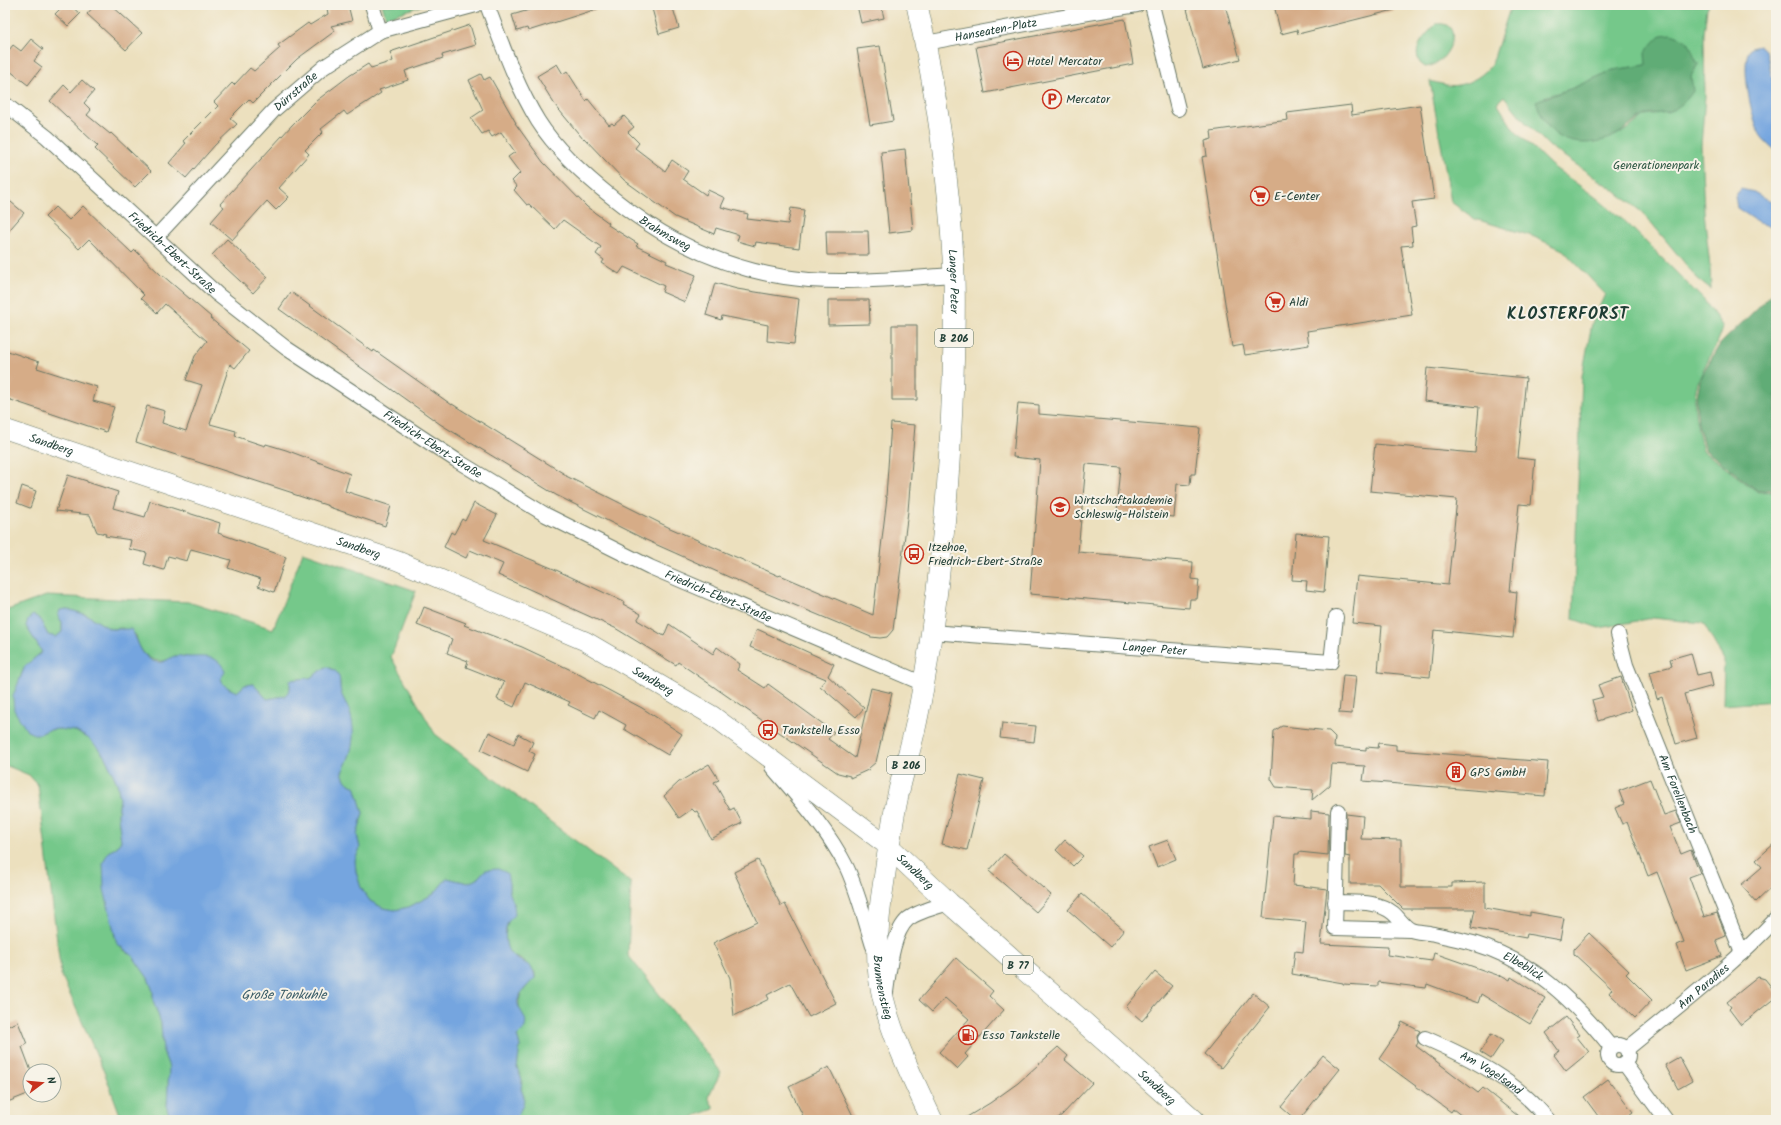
<svg xmlns="http://www.w3.org/2000/svg" width="1781" height="1125" viewBox="0 0 1781 1125" font-family="Kalam,sans-serif">
<style>
.green{fill:#75c88a;stroke:#4a825f;fill-rule:evenodd}
.forest{fill:#60ac76;stroke:#407455}
.water{fill:#74a5df;stroke:#4a718a}
.building{fill:#d6ac87}
.lines{fill:none;stroke-linecap:round;stroke-linejoin:round}
.street-casing{stroke:#677664;stroke-width:16}
.secondary-casing{stroke:#677664;stroke-width:20}
.primary-casing{stroke:#677664;stroke-width:22}
.street{stroke:#fff;stroke-width:14}
.secondary{stroke:#fff;stroke-width:19}
.primary{stroke:#fff;stroke-width:21}
.labels{text-anchor:middle;stroke-width:4;stroke-linejoin:round;paint-order:stroke}
.shield{fill:#f7f3e8;stroke:#60746a;stroke-width:1}
.shield-label{font-size:11px;font-weight:bold;fill:#1f3d34}
.street-label{font-size:12px;fill:#1f3d34;stroke:#f7f3e8}
.poi-label{font-size:12px;fill:#1f3d34;stroke:#f7f3e8;text-anchor:start}
.park-label{font-size:12px;fill:#305945;stroke:#f7f3e8}
.water-label{font-size:13px;font-style:italic;fill:#395c67;stroke:#f7f3e8}
.district-label{font-size:16px;font-weight:bold;letter-spacing:1px;fill:#1f3d34;stroke:#f7f3e8}
</style>
<rect width="100%" height="100%" fill="#f7f3e8"/>
<filter id="ink" filterUnits="userSpaceOnUse"><feTurbulence type="fractalNoise" baseFrequency=".025" numOctaves="2"/><feDisplacementMap in="SourceGraphic" scale="8" xChannelSelector="R" yChannelSelector="G"/><feConvolveMatrix kernelMatrix="1 2 1 2 8 2 1 2 1" color-interpolation-filters="sRGB"/></filter>
<filter id="wash" filterUnits="userSpaceOnUse"><feTurbulence type="fractalNoise" baseFrequency=".012" numOctaves="4" result="noise"/><feDisplacementMap in="SourceGraphic" scale="16" xChannelSelector="R" yChannelSelector="G"/><feGaussianBlur stdDeviation="0.9" result="paint"/><feColorMatrix in="noise" values="0 0 0 0 0 0 0 0 0 0 0 0 0 0 0 0 0 1.4 0 .05"/><feComposite in="paint" operator="in"/></filter>
<g filter="url(#wash)">
<rect width="100%" height="100%" fill="#ece0be"/>
<path class="green" d="M382 5H423L386 18Z
M1511 5H1709L1707 8 1704 34 1705 96 1701 146 1704 211 1710 267 1711 289 1697 278 1644 214 1618 193 1549 146 1525 122 1504 96 1497 103 1514 130 1552 166 1594 196 1628 224 1704 300 1723 327C1718 345 1708 358 1701 375 1689 399 1697 426 1703 451L1758 492 1776 491V701L1723 705 1724 660 1703 623 1653 618 1599 628 1573 619 1582 376 1592 323 1605 294 1563 250 1532 236 1475 219 1451 202 1430 81C1438 83 1450 87 1458 85 1471 83 1484 75 1492 64ZM1693 55 1698 64 1691 76 1692 91 1662 113 1645 115 1628 129 1614 136 1544 97 1573 88 1613 70 1646 65Z
M1436 24C1467 20 1449 66 1425 67L1420 63C1411 48 1426 35 1436 24Z
M303 552 416 591 391 657 435 734 631 883 628 955 721 1072 708 1097 714 1109 697 1115 689 1120H515L523 1105 524 1097 521 1089 522 1080 517 1068 520 1046 517 1036 525 1027C517 1000 514 999 535 978V972C530 968 526 962 520 959 518 958 514 957 512 956 498 944 509 918 514 905L509 894V883L485 870 477 879 468 883 447 878 434 894 409 907 395 910 383 908 370 901 361 888 356 872 355 860 360 848 357 835 363 813 355 786C347 785 344 779 342 772 353 753 356 731 349 710 347 704 343 699 341 693 338 680 344 672 326 667L310 678 290 680V689L285 696 267 699 253 684 245 685 237 692 230 689 222 684 221 678 189 657 175 656C156 669 139 655 136 635L122 628 110 629 87 615 67 609 60 610 58 616 62 622V632L56 637 48 635 39 618 26 626 42 652 25 666 19 680 21 721 27 731 40 734 48 730 59 729 75 731 88 738 98 748 105 757 117 783 120 798 118 815 121 841 116 848 108 852 112 921 115 938 122 949 132 955 148 978 153 991V1000L161 1023 163 1051 169 1067 167 1108 171 1120H122L105 1074 61 974 38 785 29 775 5 765V611L46 596 188 602 273 629Z"/>
<path class="forest" d="M1671 34C1694 41 1688 45 1698 64L1691 76 1693 91C1686 102 1675 112 1661 113 1656 114 1651 112 1646 115 1637 118 1626 130 1616 135 1596 146 1566 147 1550 129 1543 121 1540 111 1536 101L1573 88 1613 70 1646 65 1645 52 1661 35Z
M1776 290V489L1758 491 1705 450 1698 424 1696 401 1701 376 1720 344Z"/>
<path class="water" d="M1759 46 1765 50 1767 54 1776 97V151C1770 145 1761 139 1758 130 1751 116 1740 62 1750 49 1752 47 1756 47 1759 46Z
M1741 189 1754 192 1776 205V229L1758 222 1737 208 1735 196Z
M67 609 87 615 110 629H131C139 640 139 657 156 662 166 664 170 656 176 656 180 655 185 657 189 657 204 657 219 654 225 672L221 678 223 684 230 689 237 692 245 685 253 684 267 699 285 696 290 689V680L310 678 326 667C344 672 338 680 341 693 343 699 347 704 349 710 357 732 353 752 342 772 344 779 347 785 355 786L363 813 357 835 360 848 355 860 356 872 361 888 370 901 383 908 395 910 409 907 434 894 447 878 468 883 477 879 485 870 498 869 507 873 509 883V894L514 905 515 915C513 917 509 920 508 922 504 930 504 949 512 955 521 964 534 962 535 978 529 984 520 992 518 1000 516 1010 529 1016 525 1027 524 1030 519 1034 517 1036L520 1046 517 1068 522 1080 521 1089 524 1097 523 1105 515 1120H171L167 1108 169 1067 163 1051 161 1023 153 1000V991L148 978 132 955 117 944 104 889 103 863 108 852 116 848 121 841 118 815 120 798 117 783 105 757 98 748 88 738 75 731 59 729 48 730 40 734H34L27 731 14 710 13 696 25 666 42 652 26 626 28 619 33 615 39 618 48 635 56 637 62 632V622L58 616 60 610Z"/>
<g id="blocks">
<path class="building" d="M64 5H70L80 14 68 26 55 14Z
M95 5H111L142 33 126 50 87 14Z
M339 5H348L352 21 331 26 335 31 297 59 253 103 249 99 230 118 237 124 215 145 186 178 169 163 186 143 183 141 218 106 214 102 232 83 234 85 250 68 254 71 280 48 278 45 308 23 310 25 328 14 327 8Z
M546 5H600V8L528 31 527 28 517 31 512 15Z
M651 5H672L679 28 659 34Z
M857 5H881L884 18 861 23Z
M1203 5H1225L1240 59 1203 69 1187 9Z
M1274 5H1393L1394 10 1298 34 1297 30 1281 34Z
M1125 19 1133 64 985 93 976 47Z
M470 25 476 45 442 55 443 58 405 71 408 80 379 90 381 93 347 115 344 111 321 129 323 132 305 150 309 154 279 188 289 197 276 210 267 201 232 240 211 222 224 207 220 204 292 125 316 101 349 76 368 64 371 68 393 61 390 52Z
M31 39 43 49 34 61 42 67 28 85 5 67V55L13 45 21 51Z
M880 46 893 121 870 125 857 49Z
M557 64 563 74 567 71 586 101 588 99 609 125 612 123 614 125 624 116 634 127 628 132 639 143 635 148 665 171 672 160 688 171 683 179 706 195 708 190 725 198 721 207 748 214 747 219 788 224 791 208 804 210 799 248 756 242 755 246 737 241 739 235 716 228 714 234 675 217 624 180 584 138 583 139 555 105 537 76Z
M481 74 484 80 490 77 516 123H515L543 162 587 207 609 223 608 225 638 244 636 246 667 261 666 263 696 275 685 302 662 292 664 286 624 267 619 274 602 263 604 260 596 254 601 247 563 220 555 229 529 204 527 205 514 190 517 187 512 181 520 173 508 157 515 152 501 132 492 137 488 131 482 134 471 118 483 110 469 80Z
M82 80 94 91 84 103 91 110 87 115 110 134 111 133 151 171 135 187 95 149 98 146 50 101 64 85 71 92Z
M1351 105 1352 115 1420 105 1434 199 1412 202 1416 226 1411 227 1413 245 1401 246 1412 315 1307 331 1309 345 1245 355 1243 345 1232 347 1202 157 1207 156 1205 141 1212 139 1211 131 1288 120 1287 113Z
M905 149 913 230 889 233 881 152Z
M5 197 24 213 5 235Z
M83 206 132 253 135 250 162 276V275L211 317 210 318 249 351 235 368 230 364 210 424 236 431 235 436 265 446 266 444 286 450 350 474 345 491 391 506 385 526 329 507V506L293 494V493L136 442 147 406 165 411 162 423 186 431 202 385 186 380 195 356 207 341 165 304 157 313 141 298 144 295 89 239 79 249 45 217 55 207 69 220Z
M826 231H868L869 255H827Z
M227 239 268 277 253 293 212 255Z
M715 283 737 289 799 299 794 344 767 341 768 325 722 316 721 320 706 315Z
M291 292 373 352 374 350 452 405V404L566 475V476L670 528 779 576 780 575 873 615 887 497H886L891 423 915 425 908 511 893 630 887 637 880 638 871 637 749 586 646 540 556 495 440 424 279 309Z
M828 300H869L870 324 828 325Z
M892 325H917V400H892Z
M5 350 39 362 37 368 97 387 93 401 114 407 106 432 5 398Z
M1427 368 1526 378 1518 458 1535 460 1531 505 1519 504 1510 591 1517 592 1513 638 1434 630 1430 677 1378 672 1382 626 1352 623 1357 576 1448 585 1457 499 1370 491 1375 444 1475 453 1479 407 1424 401Z
M1018 403 1039 405V414L1200 428 1195 474H1191L1190 485 1177 484 1174 517 1117 512 1121 467 1086 464 1078 552 1193 562 1192 579 1199 580 1197 599H1190L1189 608 1030 594 1040 460 1013 457Z
M68 475 87 481V482L118 492 113 508 145 517 150 501 220 523 218 533 286 557 274 592 258 586 261 579 228 568 231 560 191 549 187 561 168 556 164 570 144 564 147 553 129 549 131 540 105 536 106 534 97 532 90 515 56 511Z
M22 486 36 491 30 508 17 503Z
M474 503 497 515 484 540 554 569 624 602 623 604 641 614 637 620 664 636 669 624 713 654 717 647 740 664 737 670 765 688 768 684 834 732 828 739 855 758 871 688 892 693 876 762 869 768 870 769 850 778V776L838 773 678 662 676 665 615 628 498 575 503 564 470 550 466 558 444 547 451 532 454 534 462 519 465 521Z
M1296 533 1329 536 1324 592 1306 590 1307 581 1292 580Z
M424 607 466 623 464 625 522 647 569 669 642 708 682 734 668 755 624 729 626 725 599 710 595 718 568 705 570 702 525 682 514 707 497 699 504 682 466 667 468 661 447 653 452 639 417 625Z
M757 629 834 664 828 676 864 708 856 717 820 686 826 679 750 647Z
M1691 653 1697 675 1710 672 1713 686 1684 694 1697 738 1676 744 1662 697 1657 699 1650 672 1672 666 1670 659Z
M1343 675 1356 676 1352 714 1339 713Z
M1621 677 1632 710 1598 721 1592 700 1603 697 1598 685Z
M1002 723 1036 726 1034 742 1000 738Z
M1282 726 1329 731 1335 737 1334 747 1366 750V747L1378 748 1379 743 1396 745V750L1548 762 1545 796 1363 781 1365 766 1332 764 1330 785 1312 800 1313 790 1276 787 1271 779 1274 731Z
M489 732 514 744 518 734 533 742 529 751 535 754 527 772 481 750Z
M709 764 719 780 714 782 730 810 734 808 742 823 711 839 697 811 695 812 692 809 679 818 664 796 679 782Z
M960 774 984 780 967 850 942 844Z
M1650 779 1664 815 1676 811 1681 823 1670 827 1681 854 1691 850 1700 873 1689 877 1704 917 1717 913 1726 936 1716 940 1722 956 1686 970 1677 945 1684 942 1657 872 1648 876 1627 822 1622 824 1615 808 1624 804 1619 791Z
M1311 811 1329 813 1328 855 1299 852V854H1295L1293 885 1327 889 1321 944 1388 947 1387 955 1432 961 1434 953 1500 976 1501 975 1510 980 1511 977 1545 998 1530 1024 1481 994 1478 1003 1427 984 1426 988 1378 982V986L1343 984V983L1292 974 1295 951 1303 952 1306 922 1263 918 1273 816 1311 819Z
M1346 814 1363 816 1361 839 1401 840V887H1452V883L1485 882V908L1530 916V912L1564 918 1560 940 1527 934 1526 938 1471 928 1475 909H1403L1378 884H1350V857L1345 856Z
M1065 840 1083 856 1073 866 1056 850Z
M1168 840 1176 859 1157 867 1149 847Z
M1776 842V883L1756 902 1741 885 1762 867 1756 860Z
M1004 854 1051 895 1036 912 989 871Z
M758 860 781 906 785 904 836 1003 809 1017 790 983 767 995 769 999 734 1016 730 978 713 943 757 922 734 872Z
M1082 894 1124 930 1110 947 1068 910Z
M1589 933 1629 971 1626 974 1652 1000 1635 1018 1609 993 1612 989 1574 954V949Z
M956 958 993 991 989 996 1004 1010 965 1054 968 1057 957 1069 939 1052 969 1019 945 998 932 1012 919 1000Z
M1155 972 1172 986 1142 1021 1126 1007Z
M1758 977 1765 979 1776 993V997L1741 1025 1729 1009 1731 1007 1727 1002Z
M1253 993 1270 1007 1221 1068 1204 1054Z
M1566 1017 1580 1035 1577 1037 1589 1052 1566 1071 1554 1055 1559 1051 1546 1033Z
M18 1022 27 1044 22 1047 31 1071 30 1093 5 1103V1027Z
M1402 1022 1420 1031 1417 1035 1418 1043 1416 1046 1478 1093 1483 1088 1523 1120H1467L1453 1109 1451 1112 1379 1059 1398 1031Z
M1491 1034 1503 1041 1491 1059 1480 1052Z
M1058 1047 1068 1056 1065 1060 1092 1083 1062 1115 1055 1120H962L990 1103 1018 1083Z
M1323 1055 1340 1069 1299 1120H1296L1281 1107Z
M1679 1057 1692 1081 1678 1089 1665 1065Z
M829 1067 855 1120H805L789 1087Z
M1608 1079 1633 1112 1622 1120H1601L1584 1097Z"/>
</g>
</g>
<g filter="url(#ink)">
<use href="#blocks" fill-opacity="0" stroke="#677664" stroke-width="1"/>
<g class="lines">
<g class="street-casing">
<g id="street">
<path d="M372 5 380 31"/>
<path id="s1" d="M487 5C502 44 516 85 538 121 557 151 586 177 614 199 670 244 736 274 809 280 856 283 906 278 954 275"/>
<path d="M1152 5 1178 109"/>
<path id="s2" d="M926 43 1058 18 1137 5"/>
<path id="s3" d="M5 104 47 137 217 294 286 348 456 460 546 515 650 567 924 684"/>
<path id="s4" d="M156 237 274 110 324 67 380 31 476 5"/>
<path id="s5" d="M931 632 1331 662 1336 617"/>
<path id="s6" d="M1618 634 1626 665 1742 953"/>
<path d="M772 767C799 798 828 830 847 868 858 892 865 920 873 946"/>
<path d="M1338 811 1335 928 1410 930"/>
<path id="s7" d="M1335 902C1355 903 1377 900 1393 913 1399 918 1404 927 1411 930 1416 932 1423 932 1429 933 1443 936 1459 939 1473 943 1533 961 1573 1000 1611 1047"/>
<path d="M886 992C889 972 892 933 908 919 919 911 936 907 949 903"/>
<path id="s8" d="M1425 1038C1469 1057 1518 1081 1548 1120"/>
<circle cx="1618" cy="1055" r="10"/>
<path id="s9" d="M1627 1049C1678 1007 1731 967 1776 919"/>
<path d="M1624 1063 1666 1120"/>
</g>
</g>
<g class="secondary-casing">
<g id="secondary">
<path id="s10" d="M5 429 398 561 585 641 713 716 889 847"/>
</g>
</g>
<g class="primary-casing">
<g id="primary">
<path id="s11" d="M917 5C937 94 950 185 954 276 955 310 954 344 953 378 951 437 948 496 941 554 935 611 928 668 916 724 911 748 903 771 898 795 892 823 888 851 884 880 879 911 875 944 879 976 885 1023 912 1077 932 1120"/>
<path id="s12" d="M889 847 949 903 1194 1120"/>
</g>
</g>
<use href="#street" class="street"/>
<use href="#secondary" class="secondary"/>
<use href="#primary" class="primary"/>
</g>
</g>
<defs>
<g id="hotel-ring" transform="scale(1)"><circle r="9.5" fill="#f7f3e8" stroke="#c8321e" stroke-width="1.5"/><path d="M-6-4.5h1.5V1H6V5H4.5V3h-9V5H-6ZM-4 0a1.8 1.8 0 1 1 3.6 0ZM.5 0V-2.5h3Q6-2.5 6 0Z" fill="#c8321e"/></g>
<g id="parking-ring" transform="scale(1)"><circle r="9.5" fill="#f7f3e8" stroke="#c8321e" stroke-width="1.5"/><path d="M-3.5-5.5H1a3.5 3.5 0 0 1 0 7H-1V5.5H-3.5ZM-1-3.4V-.6H.8a1.4 1.4 0 0 0 0-2.8Z" fill="#c8321e"/></g>
<g id="supermarket-ring" transform="scale(1)"><circle r="9.5" fill="#f7f3e8" stroke="#c8321e" stroke-width="1.5"/><path d="M-6-5.5h2.5l.6 2H6L4.5 2H-2.5L-4.4-4H-6ZM-1.5 3.2a1.3 1.3 0 1 0 .1 0ZM3 3.2a1.3 1.3 0 1 0 .1 0Z" fill="#c8321e"/></g>
<g id="school-ring" transform="scale(1)"><circle r="9.5" fill="#f7f3e8" stroke="#c8321e" stroke-width="1.5"/><path d="M0-5L7-2L0 1L-7-2ZM-4 1L0 2.5L4 1V4Q0 6-4 4Z" fill="#c8321e"/></g>
<g id="bus-ring" transform="scale(1)"><circle r="9.5" fill="#f7f3e8" stroke="#c8321e" stroke-width="1.5"/><path d="M-5-6H5V4H4V6H2V4H-2V6H-4V4H-5ZM-3.5-4V0h7V-4ZM-3.5 1.2v1.5H-2V1.2ZM2 1.2v1.5H3.5V1.2Z" fill="#c8321e"/></g>
<g id="building-ring" transform="scale(1)"><circle r="9.5" fill="#f7f3e8" stroke="#c8321e" stroke-width="1.5"/><path d="M-4-6H4V6H1V3H-1V6H-4ZM-2.5-4.3h1.7v1.8h-1.7ZM.8-4.3h1.7v1.8H.8ZM-2.5-1h1.7V.8h-1.7ZM.8-1h1.7V.8H.8Z" fill="#c8321e"/></g>
<g id="fuel-ring" transform="scale(1)"><circle r="9.5" fill="#f7f3e8" stroke="#c8321e" stroke-width="1.5"/><path d="M-5.5-6h7V0h2V4h1.3V-2.5L3-4.5l.8-.8L6-3V5H2.5V1h-1V6h-7ZM-4.2-4.7v3.2H.2V-4.7Z" fill="#c8321e"/></g>
</defs>
<g fill-rule="evenodd">
<use href="#hotel-ring" x="1013" y="61"/>
<use href="#parking-ring" x="1052" y="99"/>
<use href="#supermarket-ring" x="1260" y="196"/>
<use href="#supermarket-ring" x="1275" y="302"/>
<use href="#school-ring" x="1060" y="507"/>
<use href="#bus-ring" x="914" y="554"/>
<use href="#bus-ring" x="768" y="730"/>
<use href="#building-ring" x="1456" y="772"/>
<use href="#fuel-ring" x="968" y="1035"/>
</g>
<g class="labels">
<g class="shield">
<rect x="935" y="329" width="38" height="18" rx="3"/>
<rect x="887" y="756" width="38" height="18" rx="3"/>
<rect x="1003" y="956" width="30" height="18" rx="3"/>
</g>
<g class="shield-label">
<text x="954" y="342">B 206</text>
<text x="906" y="769">B 206</text>
<text x="1018" y="969">B 77</text>
</g>
<g class="street-label">
<text dy="4" stroke="none"><textPath href="#s2" startOffset="71">Hanseaten-Platz</textPath></text>
<text dy="4" stroke="none"><textPath href="#s4" startOffset="202">Dürrstraße</textPath></text>
<text dy="4" stroke="none"><textPath href="#s1" startOffset="298">Brahmsweg</textPath></text>
<text dy="4" stroke="none"><textPath href="#s3" startOffset="224">Friedrich-Ebert-Straße</textPath></text>
<text dy="4" stroke="none"><textPath href="#s11" startOffset="279">Langer Peter</textPath></text>
<text dy="4" stroke="none"><textPath href="#s10" startOffset="49">Sandberg</textPath></text>
<text dy="4" stroke="none"><textPath href="#s3" startOffset="548">Friedrich-Ebert-Straße</textPath></text>
<text dy="4" stroke="none"><textPath href="#s10" startOffset="373">Sandberg</textPath></text>
<text dy="4" stroke="none"><textPath href="#s3" startOffset="872">Friedrich-Ebert-Straße</textPath></text>
<text dy="4" stroke="none"><textPath href="#s5" startOffset="224">Langer Peter</textPath></text>
<text dy="4" stroke="none"><textPath href="#s10" startOffset="697">Sandberg</textPath></text>
<text dy="4" stroke="none"><textPath href="#s6" startOffset="171">Am Forellenbach</textPath></text>
<text dy="4" stroke="none"><textPath href="#s12" startOffset="36">Sandberg</textPath></text>
<text dy="4" stroke="none"><textPath href="#s7" startOffset="204">Elbeblick</textPath></text>
<text dy="4" stroke="none"><textPath href="#s9" startOffset="99">Am Paradies</textPath></text>
<text dy="4" stroke="none"><textPath href="#s11" startOffset="992">Brunnenstieg</textPath></text>
<text dy="4" stroke="none"><textPath href="#s8" startOffset="75">Am Vogelsand</textPath></text>
<text dy="4" stroke="none"><textPath href="#s12" startOffset="360">Sandberg</textPath></text>
</g>
<g class="poi-label">
<text x="1027" y="65">Hotel Mercator</text>
<text x="1066" y="103">Mercator</text>
<text x="1274" y="200">E-Center</text>
<text x="1289" y="306">Aldi</text>
<text x="1074" y="504">Wirtschaftakademie<tspan x="1074" dy="14">Schleswig-Holstein</tspan></text>
<text x="928" y="551">Itzehoe,<tspan x="928" dy="14">Friedrich-Ebert-Straße</tspan></text>
<text x="782" y="734">Tankstelle Esso</text>
<text x="1470" y="776">GPS GmbH</text>
<text x="982" y="1039">Esso Tankstelle</text>
</g>
<g class="park-label">
<text x="1656" y="169">Generationenpark</text>
</g>
<g class="water-label">
<text x="284" y="999">Große Tonkuhle</text>
</g>
<g class="district-label">
<text x="1568" y="319">KLOSTERFORST</text>
</g>
</g>
<rect width="1781" height="1125" fill="none" stroke="#f7f3e8" stroke-width="20"/>
<g transform="translate(42 1083) rotate(74)"><circle r="19" fill="#f7f3e8" stroke="#a1aaa0"/>
<path d="M0-3L7 15L0 10L-7 15Z" fill="#c8321e"/>
<text y="-6" font-size="11" font-weight="bold" text-anchor="middle" fill="#1f3d34">N</text>
</g>
</svg>
